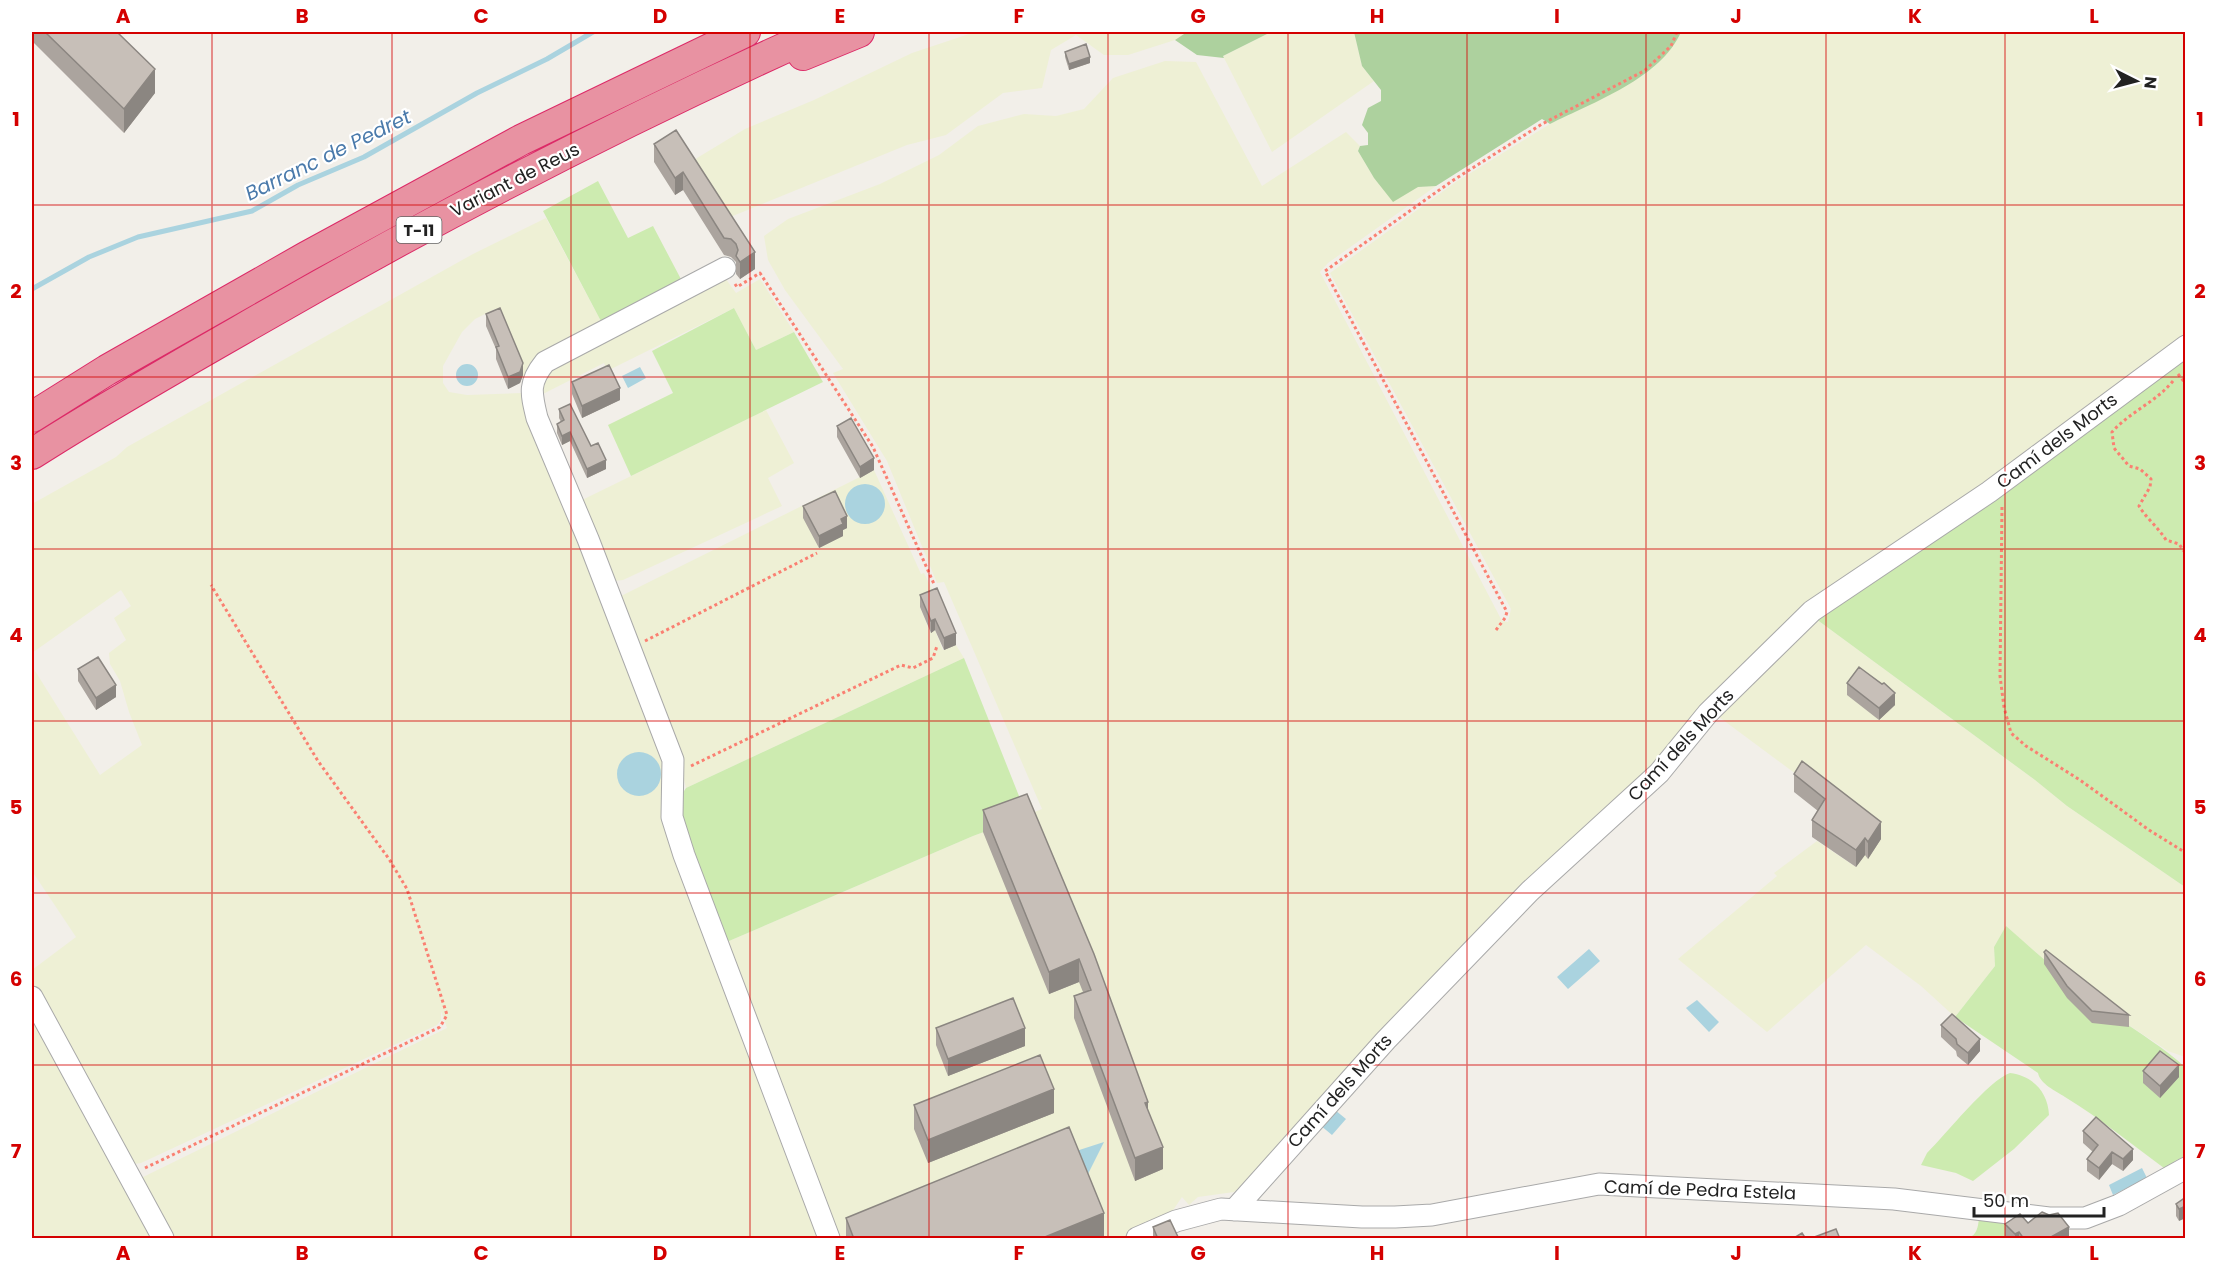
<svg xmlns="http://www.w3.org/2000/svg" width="2217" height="1270" viewBox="0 0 2217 1270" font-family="Poppins,sans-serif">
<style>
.farmland{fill:#eef0d5}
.grass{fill:#cdebb0}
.forest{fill:#add19e}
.water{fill:#aad3df}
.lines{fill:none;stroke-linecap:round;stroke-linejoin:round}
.stream{stroke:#aad3df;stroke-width:5}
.minor-casing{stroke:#a9a9a9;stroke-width:23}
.highway-casing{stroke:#dc2a67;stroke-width:32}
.path{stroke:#fa8072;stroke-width:3;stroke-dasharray:3 3;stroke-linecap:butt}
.minor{stroke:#fff;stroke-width:21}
.highway{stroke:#e892a2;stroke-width:30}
.wall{fill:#aba49e}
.shaded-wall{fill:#8b8681}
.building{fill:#c7bfb8;stroke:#8b8681;stroke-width:1.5}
.grid{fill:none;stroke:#d40000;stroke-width:1.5;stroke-opacity:0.55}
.labels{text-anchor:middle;stroke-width:4.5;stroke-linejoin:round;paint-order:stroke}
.shield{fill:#fff;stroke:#646464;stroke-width:1.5}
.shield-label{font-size:16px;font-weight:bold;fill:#222}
.street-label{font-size:18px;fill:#222;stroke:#fff}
.water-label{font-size:20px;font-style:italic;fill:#4a7aab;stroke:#fff}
.neatline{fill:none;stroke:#d40000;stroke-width:2}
.grid-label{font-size:20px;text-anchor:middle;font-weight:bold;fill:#d40000}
</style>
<rect width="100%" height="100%" fill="#f2efe9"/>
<path class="farmland" d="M975 32H1187L1175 40 1128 55H1104L1076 35 1051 50 1042 88 1003 93 946 135 907 145 723 220 694 161 697 158 745 129 814 100 912 53Z
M1271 32H1354L1362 66 1374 81 1272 152 1223 56Z
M1681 32H2185V340L1848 583 1665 760 1259 1172 1234 1192 1198 1197 1189 1205 1182 1197 1167 1219 1123 1238H836L722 944 973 836 1042 809 944 582 937 583 887 461 833 373 843 369 785 290 768 260 764 236 788 219 880 184 939 155 978 126 1024 114 1056 116 1084 109 1113 78 1165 61 1196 62 1262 186 1346 132 1360 146 1358 151 1374 178 1383 188 1436 186 1328 263 1320 272 1502 621 1508 622 1511 609 1330 273 1456 182 1550 124 1644 75 1676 41Z
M546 218 603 325 527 387 495 309 475 319 462 332 443 366V383L449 392 467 395 522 393 667 762 823 1238H171L139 1179 447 1028 441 1011V1020L437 1025 141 1163 134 1164 129 1161 32 983V970L76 937 32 871V666L100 775 142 745 129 712 120 681 110 664 109 653 126 640 114 618 131 606 121 590 32 653V504L116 457 127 447 473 254Z
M723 275 736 293 760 279 794 332 756 350 734 308 607 371 604 363 539 396 547 367Z
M766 410 794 463 768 478 782 506 623 580 614 581 578 502Z
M874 470 921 574 924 573 937 599 920 607 930 632 935 630 943 650 956 645 964 658 686 788 678 757 617 598Z
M1812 616 2035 780 2067 806 2185 887V1057L2168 1051 2118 1018 2065 977 2006 927 1994 947 1995 966 1955 1017 1921 986 1866 945 1767 1032 1678 959 1777 876 1774 873 1817 841 1856 867 1854 817 1715 714Z
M32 1012 155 1238H32Z"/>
<path class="grass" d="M598 181 628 238 653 226 683 283 603 325 543 211Z
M734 308 756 350 794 332 823 382 631 476 608 425 673 393 652 351Z
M2179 358 2186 365 2185 887 2067 806 2035 780 1812 616Z
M964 658 1027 816 973 836 722 944 675 805 686 788Z
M2006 926C2042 958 2079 990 2118 1018 2141 1034 2164 1048 2185 1067V1156L2175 1161 2168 1171C2134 1146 2101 1119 2065 1097 2056 1091 2040 1084 2038 1073L1955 1017 1995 966 1994 947Z
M2010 1073C2033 1076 2048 1092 2049 1115L2014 1149 1973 1181 1956 1173 1921 1165 1927 1153C1946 1134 1989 1080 2010 1073Z
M1979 1218 2013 1223 2010 1238H1968C1977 1235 1978 1227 1979 1218Z"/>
<path class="forest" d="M1187 32H1271L1223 56 1224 58 1197 55 1175 40Z
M1354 32H1681C1661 78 1594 102 1550 124L1542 119 1436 186 1418 187 1393 202 1374 178 1358 151 1360 146 1368 145V133L1362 125 1368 108 1381 101V90L1362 66Z"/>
<path class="water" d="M456 375a11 11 0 1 1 22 0a11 11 0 1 1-22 0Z
M640 367 646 378 628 388 622 376Z
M845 504a20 20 0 1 1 40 0a20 20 0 1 1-40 0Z
M617 774a22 22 0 1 1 44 0a22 22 0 1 1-44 0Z
M1589 949 1600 961 1568 989 1557 977Z
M1697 1000 1719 1022 1709 1032 1686 1008Z
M1335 1110 1346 1119 1332 1135 1320 1125Z
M1104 1142 1083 1184 1070 1153Z
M2142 1168 2147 1178 2113 1195 2109 1185Z"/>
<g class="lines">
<path class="stream" d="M32 289 89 257 138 237 252 211 298 185 364 157 477 93 547 59 593 32"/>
<g class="minor-casing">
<path id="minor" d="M725 268 545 362C528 383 531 393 537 418L588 539 673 760 672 817 684 855 829 1238
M32 997 163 1238
M1234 1210 1386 1040 1530 891 1659 773 1708 713 1812 611 1989 492 2186 346
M1137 1238 1176 1221 1221 1209 1362 1217H1395L1432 1215 1599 1184 1894 1199 2049 1218H2085L2119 1205 2186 1168"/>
</g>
<g class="highway-casing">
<path id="highway" d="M803 55 859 32
M32 417 107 370 306 257 521 140 745 32
M32 454C99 411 169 371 239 331 427 222 621 121 820 32"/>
</g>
<path class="path" d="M735 284 737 287 760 273 873 447 934 584
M2178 374 2186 384
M2173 381C2156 402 2131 411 2112 432L2114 448 2129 466 2140 469 2151 479 2150 487 2139 506C2146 518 2158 527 2166 540L2179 544 2186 554
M2002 507 2000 676 2004 707 2011 733 2026 746 2080 780 2149 830 2186 853
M1496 630 1505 618 1507 612 1325 271 1452 181 1542 124 1644 71 1671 46 1677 32
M645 641 817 553
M691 766 901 665 913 668 933 658 937 646
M145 1168 440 1027 447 1015 407 889 389 859 318 761 211 585"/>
<use href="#minor" class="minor"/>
<use href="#highway" class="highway"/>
</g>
<path class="wall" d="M32 32H117L155 93 124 133 32 41Z
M1065 52 1090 63 1069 70 1065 57Z
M676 130 755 269 740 279 736 274V262L731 257 724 255 683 190 675 195 654 162V144Z
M486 314 523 375 520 383 508 389 496 359V349L486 326Z
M572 382 620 400 582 418 572 394Z
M559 409 591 446 606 469 587 478 570 441 562 445 557 433V424L561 422 559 418Z
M837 426 874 470 860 478 837 437Z
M803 506 847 528 843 530V536L819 548 803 518Z
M920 595 956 645 944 650 935 630 931 633 920 607Z
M78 669 116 697 96 710 78 681Z
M1847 683 1895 705 1879 720 1847 695Z
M1794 774 1881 839 1868 859 1865 855 1856 867 1812 837V820L1818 811 1794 792Z
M1027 794 1148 1112 1163 1169 1135 1181 1074 1018V996L1083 992 1079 982 1049 994 983 832V810Z
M2044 952 2129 1015V1027L2092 1023 2067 998 2044 964Z
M1941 1025 1980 1051 1968 1065 1957 1056 1956 1051 1941 1037Z
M936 1028 1025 1046 948 1076 936 1045Z
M2143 1071 2179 1077 2160 1098 2143 1083Z
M914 1105 1054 1113 928 1163 914 1129Z
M2083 1131 2133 1160 2123 1171 2112 1164 2099 1180 2087 1171V1159L2093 1152 2083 1143Z
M2186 1197 2179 1221 2176 1216V1204Z
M846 1218 1104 1236 1098 1239H846Z
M2028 1223 2069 1239H2005V1224Z
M1153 1227 1179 1239H1153Z"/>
<path class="shaded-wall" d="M1090 57V63L1069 70V64Z
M155 69V93L124 133V109Z
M683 172V190L675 195V178Z
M755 252V269L740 279V262Z
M523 363V375L520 383 508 389V377Z
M620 388V400L582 418V406Z
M570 432V441L562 445V436Z
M874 458V470L860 478V467Z
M606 460V469L587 478V469Z
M847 516V528L843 530V536L819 548V536L841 519Z
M935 619V630L931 633V621Z
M956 633V645L944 650V638Z
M116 685V697L96 710V698Z
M1895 693V705L1879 720V708Z
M1881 822V839L1868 859V842Z
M1865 838V855L1856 867V850Z
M1079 959V982L1049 994V972Z
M1025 1028V1046L948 1076V1059Z
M1980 1039V1051L1968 1065V1053Z
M2179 1065V1077L2160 1098V1086Z
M1054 1089V1113L928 1163V1140Z
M1148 1102V1124L1145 1103Z
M1163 1147V1169L1135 1181V1158Z
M2133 1149V1160L2123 1171V1159Z
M2112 1152V1164L2099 1180V1168Z
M2186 1206V1218L2179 1221V1209Z
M1104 1213V1236L1098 1239H1040Z
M2069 1227V1239H2051V1237Z
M2019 1232V1239H2015V1234Z"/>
<path class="building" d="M45 32H117L155 69 124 109Z
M1086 44 1090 57 1069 64 1065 52Z
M676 130 755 252 740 262 736 256 738 250 736 244 731 239 724 238 683 172 675 178 654 144Z
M500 308 523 363 520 372 508 377 496 347 499 346 486 314Z
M609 365 620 388 582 406 572 382Z
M570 404 591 446 598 443 606 460 587 469 570 432 562 436 557 424 564 420 559 409Z
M851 418 874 458 860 467 837 426Z
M835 491 847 516 841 519 843 524 819 536 803 506Z
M937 588 956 633 944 638 935 619 931 621 920 595Z
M98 657 116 685 96 698 78 669Z
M1859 667 1882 684 1884 683 1895 693 1879 708 1847 683Z
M1802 761 1881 822 1868 842 1865 838 1856 850 1812 820 1825 799 1794 774Z
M1027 794 1094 954 1148 1102 1145 1103 1163 1147 1135 1158 1074 996 1091 990 1079 959 1049 972 983 810Z
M2046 950 2129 1015 2092 1011 2067 986 2044 952Z
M1013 998 1025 1028 948 1059 936 1028Z
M1952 1014 1980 1039 1968 1053 1957 1044 1956 1039 1941 1025Z
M2160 1051 2179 1065 2160 1086 2143 1071Z
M1040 1055 1054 1089 928 1140 914 1105Z
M2096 1117 2133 1149 2123 1159 2112 1152 2099 1168 2087 1159 2098 1145 2083 1131Z
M1069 1127 1104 1213 1040 1239H854L846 1218Z
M2186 1197V1206L2179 1209 2176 1204Z
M2042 1212 2049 1215 2058 1213 2069 1227 2051 1237 2053 1239H2024L2019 1232 2015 1234 2005 1224 2020 1214 2028 1223Z
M1170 1220 1179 1239H1158L1153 1227Z
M1836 1229 1840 1239H1809Z
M1802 1233 1806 1239H1792Z"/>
<path class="grid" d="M212 32V1238M392 32V1238M571 32V1238M750 32V1238M929 32V1238M1108 32V1238M1288 32V1238M1467 32V1238M1646 32V1238M1826 32V1238M2005 32V1238M32 205H2186M32 377H2186M32 549H2186M32 721H2186M32 893H2186M32 1065H2186"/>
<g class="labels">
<rect class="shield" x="396.5" y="217" width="45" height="26" rx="4.5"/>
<g class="shield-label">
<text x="419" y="236">T-11</text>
</g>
<g class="street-label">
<text transform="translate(515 180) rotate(-27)" y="6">Variant de Reus</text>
<text transform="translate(2057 441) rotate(-37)" y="6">Camí dels Morts</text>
<text transform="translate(1681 745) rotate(-47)" y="6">Camí dels Morts</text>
<text transform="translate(1340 1091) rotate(-48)" y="6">Camí dels Morts</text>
<text transform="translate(1700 1190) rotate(2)" y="6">Camí de Pedra Estela</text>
</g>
<g class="water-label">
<text transform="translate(328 155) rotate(-26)" y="7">Barranc de Pedret</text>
</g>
</g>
<rect width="2217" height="1270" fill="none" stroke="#ffffff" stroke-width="66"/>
<g transform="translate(2136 81) rotate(96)" stroke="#ffffff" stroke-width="4.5" paint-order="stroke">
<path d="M0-4.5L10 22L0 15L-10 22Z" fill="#222222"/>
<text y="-9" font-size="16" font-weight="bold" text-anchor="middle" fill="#222222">N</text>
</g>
<path d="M1974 1207v9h130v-9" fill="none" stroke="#222222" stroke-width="3"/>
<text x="1983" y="1207" font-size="18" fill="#222222" stroke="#ffffff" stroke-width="4.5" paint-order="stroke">50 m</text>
<rect x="33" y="33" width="2151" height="1204" class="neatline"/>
<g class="grid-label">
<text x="123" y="23">A</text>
<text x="302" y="23">B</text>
<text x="481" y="23">C</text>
<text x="660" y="23">D</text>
<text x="840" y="23">E</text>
<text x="1019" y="23">F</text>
<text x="1198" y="23">G</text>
<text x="1377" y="23">H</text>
<text x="1557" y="23">I</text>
<text x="1736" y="23">J</text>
<text x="1915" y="23">K</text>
<text x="2094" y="23">L</text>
<text x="16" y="126">1</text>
<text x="2200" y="126">1</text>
<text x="16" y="298">2</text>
<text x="2200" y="298">2</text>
<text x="16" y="470">3</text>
<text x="2200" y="470">3</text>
<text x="16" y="642">4</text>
<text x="2200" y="642">4</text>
<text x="16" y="814">5</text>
<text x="2200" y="814">5</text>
<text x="16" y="986">6</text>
<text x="2200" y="986">6</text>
<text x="16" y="1158">7</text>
<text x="2200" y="1158">7</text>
<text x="123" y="1260">A</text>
<text x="302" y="1260">B</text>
<text x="481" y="1260">C</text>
<text x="660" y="1260">D</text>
<text x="840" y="1260">E</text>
<text x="1019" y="1260">F</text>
<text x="1198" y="1260">G</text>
<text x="1377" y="1260">H</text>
<text x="1557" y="1260">I</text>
<text x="1736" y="1260">J</text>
<text x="1915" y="1260">K</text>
<text x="2094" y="1260">L</text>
</g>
</svg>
